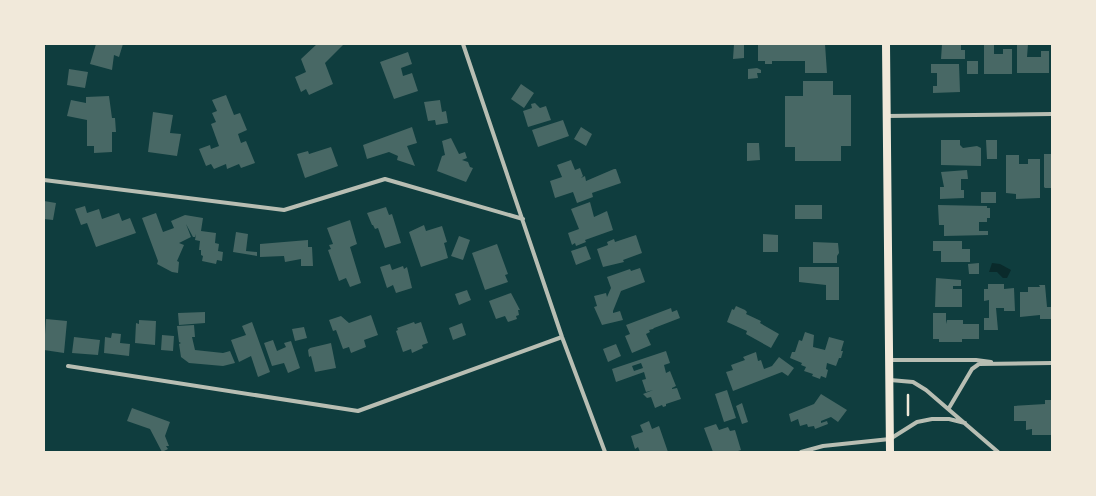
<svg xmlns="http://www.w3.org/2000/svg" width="1096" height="496" viewBox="0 0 1096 496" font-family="'Exo 2',sans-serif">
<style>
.water{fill:#0a2a2b}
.building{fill:#486865;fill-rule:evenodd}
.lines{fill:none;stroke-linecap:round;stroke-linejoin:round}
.path{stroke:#f1e9da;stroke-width:2.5}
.minor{stroke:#b8beb3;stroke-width:4}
.secondary{stroke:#f1e9da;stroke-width:8}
</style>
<rect width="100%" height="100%" fill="#0f3d3e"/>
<path class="water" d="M992 263 1000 264 1011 270 1007 278H1003L997 272H989Z"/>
<path class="building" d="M96 44H123L119 57 114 55 112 70 90 64Z
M317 44H344L325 63 333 84 309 95 306 89 301 92 295 77 306 72 301 59Z
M734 44H744V58L733 59Z
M758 44H825L827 73H805V61H772V64H765V61H758Z
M942 44H961V50H965V59H941Z
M984 44H994V54H1003V49H1012V74H984Z
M1017 44H1028L1027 57H1041V51H1049V73H1017Z
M408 52 412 64 401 68 403 76 412 73 418 91 394 99 380 62Z
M967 61H978V74H967Z
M931 64H959L960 92 933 93V86H937V73H931Z
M757 68 761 70V73H757L758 78 748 79V69Z
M69 69 88 72 85 88 67 85Z
M803 81H833V95H851V146H841V161H795V147H785V96H803Z
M521 84 534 93 524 108 511 99Z
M226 95 234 115 240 113 247 130 238 134 241 143 246 141 255 163 241 168 239 164 227 169 226 164 214 169 211 164 206 166 199 149 210 145 211 149 219 146 211 124 216 122 212 113 217 111 212 100Z
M109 96 112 118H115L116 132H112V152L94 153V146H87V120L67 116 71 100 86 103V97Z
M440 100 442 112 446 111 448 123 436 125 435 120 428 121 424 102Z
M535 103 540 108 546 106 551 120 528 127 523 111 532 108 531 104Z
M153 112 173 115 170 133 181 134 177 156 148 152Z
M563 120 569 136 538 147 532 130Z
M412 127 417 143 407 146 415 166 397 160 398 156 389 152 367 159 363 145Z
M581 127 592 134 586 146 574 139Z
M451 138 459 154 465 152 467 158 462 160 468 162 470 167 473 168 466 182 437 171 442 156 445 155 442 141Z
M941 140H960V145L963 148 977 146 981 148V166L941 165Z
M986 140H997V159H987Z
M747 143H759L760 160 747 161Z
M331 147 338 166 305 178 297 154 308 151 309 154Z
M1044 154H1052V188H1045L1044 187Z
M1006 155H1019V164H1028V159H1040V198L1016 199V194L1006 193Z
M571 160 575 170 580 168 583 176 581 178 585 176 586 181 614 169H616L621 183 592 193 593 197 577 203 573 192 555 198 550 181 562 177 557 165Z
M967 170 968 179H961V190H964V198L940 199V187H944L941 172Z
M981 192H996V203H981Z
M44 201 56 203 53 220 44 219Z
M590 202 594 217 607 211 613 230 585 240 586 242 576 246 575 243 572 245 568 233 579 229 571 209Z
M795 205H822V219H795Z
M938 205 987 206V208H990V218H987V222H979V231H988V235L944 236V225H939Z
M85 206 87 213 99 209 102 219 119 213 122 221 130 218 136 233 96 247 87 223 81 225 75 209Z
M386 207 389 215 392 214 401 243 385 248 378 228 375 229 373 225H372L367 213Z
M156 213 163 232 174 228 171 221 185 215 203 218 201 231 216 233 215 243 219 244 218 251 223 252 222 261 217 260 216 264 202 261 203 256 201 255V250H199L200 241 195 240 196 234 195 237H193L186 224 191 237 179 243 184 245 177 261 179 262 178 273 172 272 157 264 158 261 142 218Z
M350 220 357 244 350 247 361 283 350 287 346 278 339 281 328 250 331 249 329 245 333 244 327 228Z
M424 225 426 231 442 226 447 242 444 243 448 258 421 267 409 232Z
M236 232 248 234 246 251 257 252V256L233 252Z
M763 234 778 235V252H763Z
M636 235 642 253 623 260 624 262 603 267 597 249 608 245 607 242 614 239 615 242Z
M459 236 470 240 463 260 451 256Z
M308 240V247H312L313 266H301V259L285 262 284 256 260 257V244Z
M933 241H962V249H970V262H941V251H933Z
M813 242 838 243 839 253 837 256V263H813Z
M497 244 508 274 505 275 508 282 485 290 472 253Z
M586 246 591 259 576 265 571 251Z
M979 263V274H969L968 264Z
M390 264 392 270 403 266 404 269 407 267 412 288 396 293 393 285 387 288 380 267Z
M799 267H839V300H826V285L799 282Z
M640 268 645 282 621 291 613 311V313L620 311 623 320 602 325 594 307 597 306 594 296 606 293 607 297 611 288 607 277 630 269 631 271Z
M936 278 961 280V286H953V289H962V307H935Z
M988 284H1004V289L1014 288 1015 311H1004V308H996L998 330H984V318H989V300L984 301V289H988Z
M1039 285H1045L1047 307H1051V319H1040V315L1020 317V292H1028V287H1040Z
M467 290 471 300 459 305 455 294Z
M511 293 520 310H518L519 315 516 316 517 319 508 322 505 316 496 319 489 301Z
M736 306 745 310 747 312 746 314 761 321 760 323 779 334 771 348 746 334 747 331 727 322 732 309 734 310Z
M671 308 672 312 677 310 680 318 654 328 653 329 649 330 650 332 646 334 651 345 632 353 625 336 630 334 626 325Z
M205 312V323L179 325 178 313Z
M933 313H946V324L947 320H963V324H979V339H962V342H939V339H933Z
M371 315 378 335 364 340 366 347 351 353 349 347 343 349 336 330 333 331 329 320 341 316 349 323Z
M46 319 67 321 64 353 44 350Z
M139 320 156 321 155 345 135 343 136 323 139 324Z
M252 322 270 372 258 377 251 356 239 362 231 340 246 335 242 326Z
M414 322 415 324 421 322 428 343 422 345 423 348 412 353 411 349 403 352 396 331 398 330 397 328Z
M462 323 466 335 453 340 449 328Z
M194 325 195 337H192L195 350 223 353 230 351 235 363 223 366 189 363 181 357 179 344 181 343 179 342 177 326Z
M304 327 307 338 295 341 292 329Z
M805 332 814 335 813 347 825 350 829 337 844 341 841 351H843L841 358H839L836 366 827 363 826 369 828 370 826 378 821 376 820 379 812 376 813 374 804 371 806 367 801 365 802 363 790 358 792 352H795L799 340 802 341Z
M112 333 121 334 120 343 130 344 129 356 104 353 105 337 111 338Z
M162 335 174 336 173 351 161 350Z
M74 337 100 340 98 355 72 353Z
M273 340 277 351 286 347 284 343 291 341 300 368 288 373 284 363 272 366 264 343Z
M331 343 336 368 315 372 311 356 309 357 308 350 310 348Z
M616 344 621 356 608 362 603 349Z
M666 351 670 363 664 365 666 373 670 371 676 386 672 388V389L677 388 681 399 666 404V406L663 407 662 405 655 408 651 397 647 398 643 394 653 390 646 392 642 380 646 379 644 372 616 382 612 369ZM641 363 643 368 634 371 632 366Z
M756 352 758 361 761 360 764 369 772 366 779 357 794 368 788 376 782 372 733 391 726 372 733 370 731 365 745 360 743 357Z
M727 390 736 418 724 422 715 394Z
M821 394 847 410 838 422 831 417 821 421V423L827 421 828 424 815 429 814 426 808 427 807 424 800 426 798 419 791 422 789 414 814 404Z
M1045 400H1052V435H1032V429L1026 430V421H1014V406L1045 404Z
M742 403 748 422 742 424 736 406Z
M132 408 170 422 165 436 169 446H166L168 449 162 452 150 429 127 421Z
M649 421 652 429 659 426 668 452H640L638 447 635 449 631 436 643 432 640 425Z
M716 424 719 430 728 427 730 431 735 430 741 450 735 452H713L704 428Z"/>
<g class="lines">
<path class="path" d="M908 395V415"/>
<path class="minor" d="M463 44 562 337 605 452
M886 116 1052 114
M44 180 284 210 385 179 523 219
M891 360H976L991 362
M68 366 358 411 562 337
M890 380 913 382 926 390 998 452
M949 408 972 369 979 364 1052 363
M801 452 823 446 890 439 917 422 932 419H949L965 423"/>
<path class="secondary" d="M886 44 890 452"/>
</g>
<rect width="1096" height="496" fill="none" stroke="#f1e9da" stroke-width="90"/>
</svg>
